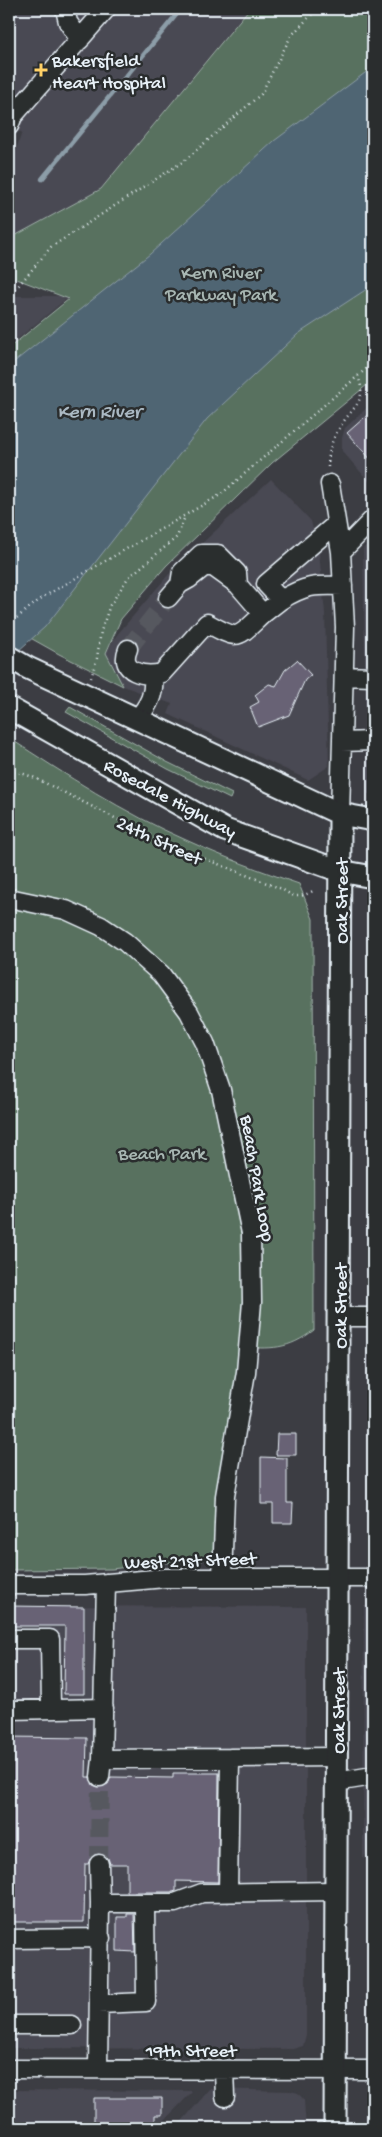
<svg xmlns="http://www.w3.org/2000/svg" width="382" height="2137" viewBox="0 0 382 2137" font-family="'Gochi Hand',sans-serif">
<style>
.built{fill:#494852}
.green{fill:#59715e;stroke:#a0b1ab}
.water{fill:#4f6573;stroke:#8c9da8}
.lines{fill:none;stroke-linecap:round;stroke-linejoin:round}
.stream{stroke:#8c9da8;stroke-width:4.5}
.building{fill:#676274;stroke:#e8f1f8}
.minor-tunnel{stroke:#56585e;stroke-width:18;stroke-dasharray:18 9;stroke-linecap:butt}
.minor-casing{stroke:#e8f1f8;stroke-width:21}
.major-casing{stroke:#e8f1f8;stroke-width:25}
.path{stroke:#e8f1f8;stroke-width:2.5;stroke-dasharray:1 4;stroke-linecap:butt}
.minor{stroke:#2a2d2e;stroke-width:18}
.major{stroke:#2a2d2e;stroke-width:21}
.poi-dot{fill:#ffd166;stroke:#2a2d2e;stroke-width:2}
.labels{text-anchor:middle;stroke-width:5;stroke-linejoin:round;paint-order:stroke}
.poi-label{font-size:19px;fill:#e8f1f8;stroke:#2a2d2e;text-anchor:start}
.park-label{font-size:19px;fill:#a8b7b3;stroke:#2a2d2e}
.street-label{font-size:19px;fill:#e8f1f8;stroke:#2a2d2e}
.water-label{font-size:20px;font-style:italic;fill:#abb9c3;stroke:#2a2d2e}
</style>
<rect width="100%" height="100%" fill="#3c3d43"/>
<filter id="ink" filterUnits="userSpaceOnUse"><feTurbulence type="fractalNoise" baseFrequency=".02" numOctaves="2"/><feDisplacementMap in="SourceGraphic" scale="10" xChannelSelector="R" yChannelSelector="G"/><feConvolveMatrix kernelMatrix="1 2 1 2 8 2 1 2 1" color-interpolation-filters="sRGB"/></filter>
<g filter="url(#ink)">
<path class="built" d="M9 9H248L101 189 9 239V170L22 132 9 131Z
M9 296H70L9 346Z
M373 402V486L342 451V438L345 428Z
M271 479 311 521 319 552 325 613 329 766 308 780 168 714 172 704 123 686 106 653 116 636 169 574Z
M373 538V794H367L363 549Z
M373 1218V1549H367L369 1280Z
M364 1605H373V1841L363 1860Z
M9 1606 306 1607V2035L303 2046 293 2049 9 2048Z
M210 2089 291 2091 298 2093 304 2100 306 2128H176Z
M9 2090 193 2091 157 2128H9Z"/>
<path class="green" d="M249 9H373V380L272 463 166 566 121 619 106 653 123 686 59 654 9 626V348L69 299 9 276V239L101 189Z
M70 707 167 762 232 794 230 799 168 769 66 712Z
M9 738C66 775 124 813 186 840 223 857 261 871 299 884L313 919 314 1330C288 1350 271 1349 239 1347L232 1417 229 1418 228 1422 230 1424 215 1550 210 1556 199 1562 157 1563 112 1569 9 1570Z"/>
<path class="water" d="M373 67V285L298 334 207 419 45 627 9 659V366L150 254 274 141Z"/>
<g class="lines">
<path class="stream" d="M42 179 181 9"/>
</g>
<path class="building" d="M373 410V462L347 433Z
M297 660 311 675 305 680 289 715 258 727 250 707 259 702 255 695 269 684 276 686 285 670Z
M277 1434H296V1455H276Z
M261 1457 287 1458V1503H293L292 1523H273V1504H261Z
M9 1606 84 1607V1694H64L65 1626H9Z
M9 1737 87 1738 86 1777H90L93 1785 98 1787 108 1784 111 1777 173 1778V1773H219L218 1882 176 1881V1891L173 1892H127V1864H110L108 1858 98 1853 90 1859 88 1864H85L84 1922H9Z
M127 1914H134L135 1952 117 1951V1917H127Z
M94 2098H162V2115H155V2128H94Z"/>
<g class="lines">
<path class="minor-tunnel" d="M128 649 168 598
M99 1864 100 1777"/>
<g class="minor-casing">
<path id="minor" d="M65 9 68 22 80 40
M9 126 13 116 106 9
M330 484 341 552 345 627 340 814
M336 524 266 584 281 600C305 585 315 585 343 586
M341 552 373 519
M238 585 213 567H204L189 579 180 584 182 572 201 554H218L237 573 238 585 263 614 281 600
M168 598 180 584
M128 649C118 673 145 677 162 673L207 623C240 641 236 639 263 614
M344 676 373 677
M137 719C149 705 155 694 153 675
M342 742 373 741
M9 898 66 910 101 926 125 942 161 974 189 1012 205 1043 221 1090 251 1233 252 1302 246 1372 225 1496 222 1578
M339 1317H373
M106 1583 102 1759 336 1757
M9 1585H85L165 1578H373
M9 1639H50L51 1709
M9 1710 104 1708
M100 1777 102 1759
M336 1782 373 1776
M99 1864 100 1903
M228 1893 230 1758
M9 1939 101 1938
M99 2004 146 2002 145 1904
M9 2025H72
M9 2069 373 2070
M98 2069 100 1903H175L202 1893 336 1891
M224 2070 225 2097"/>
</g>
<g class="major-casing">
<path id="major" d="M9 657 28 668 340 814 373 820
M9 708 225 830 340 871 373 877
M335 2128 340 814"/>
</g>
<path class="path" d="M9 297 51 247 184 161 261 94 291 36 317 9
M328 467C328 453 332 438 340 427 352 407 368 402 358 376
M9 624 43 597 220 495 373 363
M91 678 97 658 101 631 110 605 128 578 177 537 184 519
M9 772H18L33 777 167 844 282 889C294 898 300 898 313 891"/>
<use href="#minor" class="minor"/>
<use href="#major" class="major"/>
</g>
</g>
<path class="poi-dot" d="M38.5 62.5h5v5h5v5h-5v5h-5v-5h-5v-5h5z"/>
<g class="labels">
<g class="poi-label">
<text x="52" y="66">Bakersfield<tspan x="52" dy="22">Heart Hospital</tspan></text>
</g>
<g class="park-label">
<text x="221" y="278">Kern River<tspan x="221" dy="22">Parkway Park</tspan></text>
<text x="162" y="1159">Beach Park</text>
</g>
<g class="street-label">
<text transform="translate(171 797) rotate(28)" y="7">Rosedale Highway</text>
<text transform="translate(160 839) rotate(25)" y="7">24th Street</text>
<text transform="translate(340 901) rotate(-90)" y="7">Oak Street</text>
<text transform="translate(259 1178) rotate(80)" y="7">Beach Park Loop</text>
<text transform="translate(339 1306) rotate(-90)" y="7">Oak Street</text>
<text transform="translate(190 1559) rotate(-2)" y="7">West 21st Street</text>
<text transform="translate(337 1711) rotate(-90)" y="7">Oak Street</text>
<text x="191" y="2056">19th Street</text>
</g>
<g class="water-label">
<text x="99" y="417">Kern River</text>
</g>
</g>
<rect width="382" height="2137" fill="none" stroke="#2a2d2e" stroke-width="30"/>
<rect x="15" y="15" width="352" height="2107" fill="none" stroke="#e8f1f8" stroke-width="2" filter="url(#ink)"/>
</svg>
